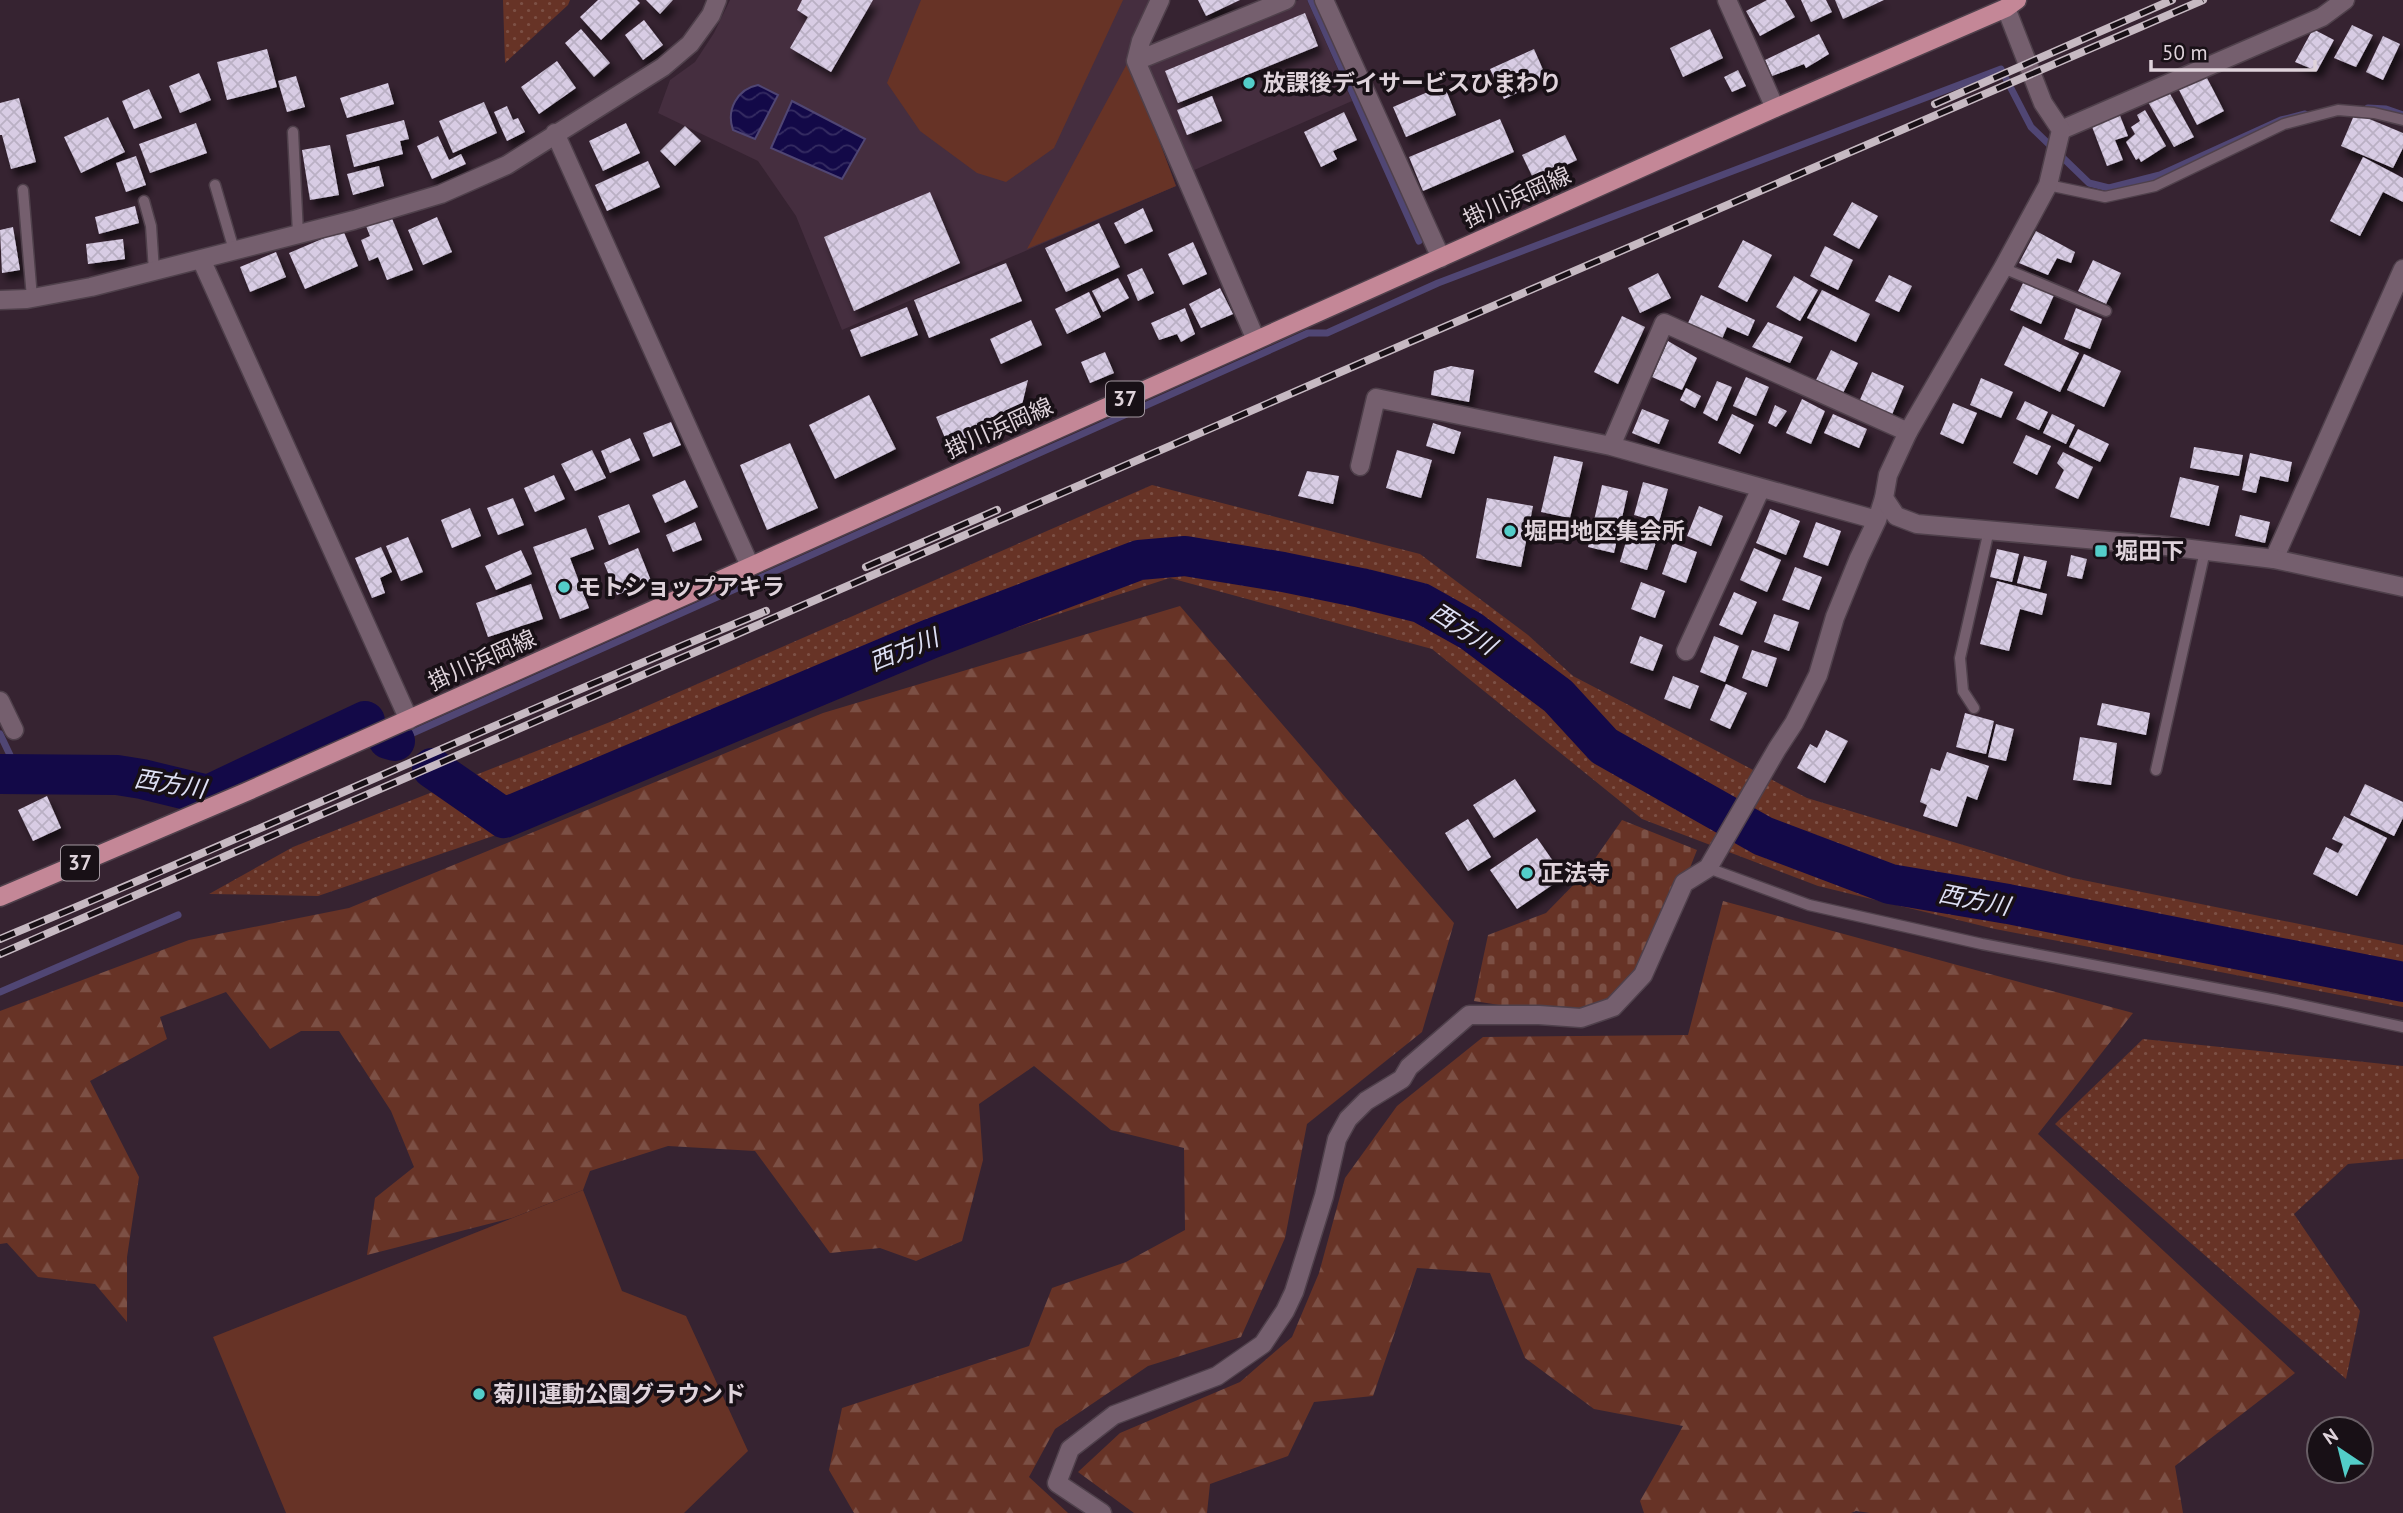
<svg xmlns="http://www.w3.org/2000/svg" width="2403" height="1513" viewBox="0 0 2403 1513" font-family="'PT Sans','Noto Sans JP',sans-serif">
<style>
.built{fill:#452e3f}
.grass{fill:url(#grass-dots)}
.forest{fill:url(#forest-firs)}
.cemetery{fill:url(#cemetery-stones)}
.park{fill:#673326}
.water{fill:url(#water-waves);stroke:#504674;stroke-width:2}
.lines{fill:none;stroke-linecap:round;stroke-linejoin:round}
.stream{stroke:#504674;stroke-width:7}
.river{stroke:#130948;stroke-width:40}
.building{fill:url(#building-cross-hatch);filter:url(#shadow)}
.service-casing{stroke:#4f404b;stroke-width:13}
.minor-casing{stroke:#4f404b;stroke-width:21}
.tertiary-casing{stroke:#4f404b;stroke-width:21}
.primary-casing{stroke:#4f404b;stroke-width:21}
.service{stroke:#755f6e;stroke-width:10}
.minor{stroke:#755f6e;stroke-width:18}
.tertiary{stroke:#755f6e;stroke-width:18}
.primary{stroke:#c48797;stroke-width:18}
.rail-casing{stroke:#c6b9c2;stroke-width:8}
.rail{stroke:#181016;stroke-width:5;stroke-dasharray:16;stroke-linecap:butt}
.poi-dot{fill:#53cdc9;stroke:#181016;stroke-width:2.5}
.labels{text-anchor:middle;stroke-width:7;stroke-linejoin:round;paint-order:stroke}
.shield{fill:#181016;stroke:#a398a0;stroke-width:2}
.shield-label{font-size:21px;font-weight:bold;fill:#dfd3db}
.poi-label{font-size:23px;font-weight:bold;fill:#dfd3db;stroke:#181016;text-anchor:start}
.street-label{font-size:23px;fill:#dfd3db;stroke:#181016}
.water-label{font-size:24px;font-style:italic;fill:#dee0f5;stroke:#181016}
</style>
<defs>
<pattern id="grass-dots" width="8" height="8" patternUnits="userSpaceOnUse" patternTransform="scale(1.75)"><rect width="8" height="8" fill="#673326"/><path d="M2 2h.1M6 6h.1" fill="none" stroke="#7c5045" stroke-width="1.8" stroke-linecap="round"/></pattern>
<pattern id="forest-firs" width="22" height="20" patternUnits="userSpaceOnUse" patternTransform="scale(1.75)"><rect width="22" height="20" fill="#673326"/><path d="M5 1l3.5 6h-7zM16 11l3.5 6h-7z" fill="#7c5045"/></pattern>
<pattern id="cemetery-stones" width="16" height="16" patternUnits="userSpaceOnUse" patternTransform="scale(1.75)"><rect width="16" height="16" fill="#673326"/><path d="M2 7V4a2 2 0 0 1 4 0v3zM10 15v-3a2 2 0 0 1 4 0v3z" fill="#7c5045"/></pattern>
<pattern id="water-waves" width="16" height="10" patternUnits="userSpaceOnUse" patternTransform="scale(1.75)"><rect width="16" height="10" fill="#130948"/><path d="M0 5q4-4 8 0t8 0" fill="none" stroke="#352c62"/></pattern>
<pattern id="building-cross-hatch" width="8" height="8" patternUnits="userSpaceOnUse" patternTransform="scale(1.75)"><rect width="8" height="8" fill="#d8cce4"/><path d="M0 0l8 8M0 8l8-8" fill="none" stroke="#bab0c4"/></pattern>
<filter id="shadow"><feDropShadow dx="4.5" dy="7" stdDeviation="3.5" flood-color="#0009"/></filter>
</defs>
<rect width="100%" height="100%" fill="#362331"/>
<path class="built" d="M730 0H1157L1129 60 1176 186 842 330 796 216 758 161 658 113 670 80 695 62 714 33Z
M1299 0H1307L1352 101 1192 171 1146 64Z"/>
<path class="grass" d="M503 0H570L568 5 505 63Z
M1152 485 1420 554 1528 635 1573 676 1807 798 2073 878 2403 945V1007L1995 929 1818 886 1642 819 1432 649 1170 578 762 710 511 830 318 896 209 894 293 847 615 720Z
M2143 1039 2403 1066V1159L2348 1164 2294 1214 2360 1311 2346 1379 2055 1124Z"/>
<path class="forest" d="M1180 606 1454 923 1422 1032 1307 1124 1285 1238 1241 1337 1148 1366 1055 1429 1029 1477 1068 1513H854L829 1470 842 1408 1029 1346 1052 1288 1126 1262 1185 1230 1184 1148 1111 1130 1034 1066 979 1104 983 1160 962 1241 916 1261 880 1248 830 1253 755 1151 668 1146 590 1171 583 1190 512 1218 367 1255 375 1198 414 1167 391 1111 339 1031H301L270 1049 226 992 160 1017 167 1039 90 1081 139 1177 127 1257V1322L95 1284 38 1277 7 1243 0 1244V1011L189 940 349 908 823 713Z
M1723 901 2133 1013 2038 1134 2295 1373 2175 1466 2183 1513H1870L1856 1511 1851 1513H1644L1640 1501 1683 1426 1594 1409 1525 1358 1490 1273 1417 1268 1373 1396 1314 1402 1288 1456 1210 1484 1207 1513H1134L1078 1472 1120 1433 1240 1382 1292 1337 1319 1273 1345 1178 1397 1106 1483 1037 1688 1035Z"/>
<path class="cemetery" d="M1622 820 1697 850 1684 883 1623 996 1581 1018 1474 1001 1488 935 1546 913 1585 873Z"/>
<path class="park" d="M921 0H1123L1054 148 1006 182 977 173 920 131 887 83Z
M1129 60 1176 186 1027 249Z
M583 1190 622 1291 686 1316 748 1451 684 1513H286L213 1337Z"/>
<path class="water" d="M758 85 778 95 755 139 733 130C726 110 737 89 758 85Z
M792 101 865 139 842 179 771 148Z"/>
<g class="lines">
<path class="stream" d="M1311 0 1419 241
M2368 108 2386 109 2403 115
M0 734 19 774
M395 741 1308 333H1327L1438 283 2001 69 2031 127 2089 183 2109 188 2160 175 2281 120 2305 114
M0 992 178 915"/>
<path class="river" d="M388 739 395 741
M432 768 504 818 930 639 1139 560 1185 556 1283 572 1361 588 1421 603 1471 631 1558 696 1604 746 1763 836 1890 884 2008 904 2403 982
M0 774 117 775 142 779 208 795 365 721"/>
</g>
<path class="building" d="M598 0H637L640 3 601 40 580 17Z
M646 0H673L660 14Z
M802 0H873L831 72 790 48 808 17 797 10Z
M1198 0H1240L1206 16Z
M1767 0H1785L1795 17 1760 36 1746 11Z
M1801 0H1826L1832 12 1811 22Z
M1835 0H1884L1843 19Z
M1305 13 1318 46 1178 103 1165 71Z
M644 20 663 45 643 60 625 35Z
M2352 25 2373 35 2356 67 2334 58Z
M581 29 610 63 594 77 565 43Z
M1710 29 1723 58 1683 77 1670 48Z
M2313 29 2334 40 2317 71 2295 62Z
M1819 34 1829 54 1806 68 1804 64 1772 76 1765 60Z
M2383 36 2400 44 2383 80 2366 72Z
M267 49 277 87 227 100 217 62Z
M1534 49 1547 79 1504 99 1490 69Z
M557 61 576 88 539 114 521 87Z
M1738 70 1746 86 1732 92 1724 77Z
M199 73 211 100 180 113 169 86Z
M296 76 305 107 287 112 278 81Z
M2206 76 2224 111 2197 125 2179 90Z
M388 83 394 104 347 118 340 98Z
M1444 85 1456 115 1406 137 1393 107Z
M149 89 162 118 134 129 122 101Z
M2169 92 2194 137 2174 147 2148 102Z
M1212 96 1222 121 1187 135 1177 110Z
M19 98 36 162 11 169 2 135H0V103Z
M484 102 497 133 453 153 439 121Z
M507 106 513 120 518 118 525 132 507 141 494 112Z
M2145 110 2166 146 2141 162 2139 158 2136 160 2126 142 2135 134 2131 127 2140 121 2137 115Z
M1344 112 1357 140 1333 151 1337 159 1321 167 1304 132Z
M2119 113 2128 136 2115 140 2123 160 2107 166 2091 124Z
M2355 113 2403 133V148L2393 168 2341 146Z
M108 117 125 152 81 173 64 137Z
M1500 119 1514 152 1423 191 1409 157Z
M404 120 409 139 400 141 403 154 354 167 346 135Z
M196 123 207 153 150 173 139 144Z
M626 123 640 153 603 171 589 141Z
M685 126 701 141 675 166 660 151Z
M1565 135 1577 160 1534 180 1522 155Z
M438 136 449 160 461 154 466 164 432 179 417 146Z
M330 145 339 195 310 200 302 150Z
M136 156 146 185 126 192 116 163Z
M2363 157 2403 178V202L2383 192 2360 236 2330 221Z
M648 161 660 187 607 211 595 185Z
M379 166 384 186 353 195 347 174Z
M930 192 960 263 854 311 824 237Z
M1852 202 1878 216 1859 249 1833 235Z
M135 206 139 223 99 234 95 217Z
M1143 208 1153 231 1125 244 1114 223Z
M391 216 413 270 387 280 378 257 369 261 361 240 370 236 366 226Z
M437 217 452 252 423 265 408 230Z
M1099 223 1120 267 1066 292 1045 248Z
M13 227 20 270 2 273 0 230Z
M343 230 358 266 305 289 289 253Z
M2036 231 2075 252 2071 263 2057 258 2048 275 2019 263Z
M123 239 125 259 88 264 86 244Z
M1743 240 1772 255 1747 302 1718 287Z
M1193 242 1207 274 1183 285 1168 254Z
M1825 246 1853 260 1838 290 1810 276Z
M276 252 286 277 250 292 240 267Z
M2093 260 2121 273 2106 304 2078 291Z
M1006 263 1022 301 929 338 914 300Z
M1142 268 1154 293 1138 301 1127 275Z
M1658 273 1671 298 1640 313 1628 288Z
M1889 275 1912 286 1899 312 1875 301Z
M1794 276 1818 290 1800 321 1776 307Z
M1118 278 1129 298 1103 312 1092 291Z
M2024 281 2055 293 2041 324 2010 310Z
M1220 288 1233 314 1201 328 1189 304Z
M1822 290 1870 314 1856 342 1807 318Z
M1089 292 1101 317 1067 334 1055 309Z
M1701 295 1755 320 1748 336 1727 327 1722 339 1688 323Z
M907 307 918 335 861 357 850 330Z
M1185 308 1195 334 1181 342 1177 334 1159 340 1151 323Z
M2076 308 2102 319 2090 349 2064 339Z
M1622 316 1645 327 1618 384 1594 372Z
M1031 320 1042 345 1001 364 990 339Z
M1768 322 1803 337 1790 363 1752 347Z
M2023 326 2079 353 2060 392 2004 365Z
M1668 341 1697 358 1682 390 1652 377Z
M1831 350 1858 363 1843 393 1816 380Z
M1105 352 1114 373 1090 383 1081 362Z
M2084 354 2121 371 2104 407 2067 390Z
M1451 366 1474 370 1469 402 1431 395 1434 371Z
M1872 372 1904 386 1891 417 1859 402Z
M1746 377 1769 387 1756 416 1733 406Z
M1981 378 2013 392 2001 418 1970 405Z
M1028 380 1020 413H1000V422L987 420 983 430H970L969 438 949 447 936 417Z
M1717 381 1732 387 1717 421 1703 413Z
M1686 388 1701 396 1695 408 1680 400Z
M869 395 896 449 835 479 809 425Z
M1802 399 1825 411 1811 444 1786 433Z
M2025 401 2048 412 2039 430 2016 419Z
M1953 403 1977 413 1963 444 1940 434Z
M1775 405 1787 411 1776 427 1768 423Z
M1642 409 1669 420 1659 444 1632 433Z
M1732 414 1754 425 1740 454 1718 443Z
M1833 414 1867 429 1859 448 1824 433Z
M2052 414 2075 425 2066 444 2043 433Z
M671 422 681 445 653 457 643 433Z
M1433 423 1461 432 1454 454 1426 446Z
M2078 429 2109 444 2100 462 2069 447Z
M2026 435 2051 446 2037 475 2013 463Z
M630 438 640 460 610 473 601 451Z
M790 443 818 508 767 530 740 465Z
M2194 447 2243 455 2239 476 2190 468Z
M592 450 606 478 575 491 561 464Z
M1397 450 1432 460 1421 498 1386 488Z
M2063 452 2093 467 2078 499 2055 488 2064 470 2057 463Z
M2250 453 2292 462 2288 482 2260 476 2256 493 2242 490Z
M1554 456 1583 462 1570 518 1541 512Z
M1307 471 1339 476 1333 504 1298 496Z
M554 475 565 499 535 512 524 488Z
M2180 477 2219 486 2209 526 2170 517Z
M685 480 698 507 665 523 652 495Z
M1643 482 1668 489 1659 522 1634 515Z
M1602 485 1628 491 1614 553 1588 547Z
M513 498 524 525 498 535 487 508Z
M1487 498 1533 506 1521 567 1476 558Z
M629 504 640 532 609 545 598 516Z
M1699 506 1723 516 1711 546 1687 536Z
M470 508 481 536 452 548 441 520Z
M1770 509 1800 521 1786 555 1756 543Z
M2240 515 2270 522 2265 543 2235 536Z
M695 522 702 540 673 552 666 535Z
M1816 522 1841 531 1828 566 1803 557Z
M586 528 594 549 570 558 589 608 560 619 533 547Z
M1630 528 1658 536 1647 570 1620 562Z
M408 537 423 572 401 581 386 546Z
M1673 543 1697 552 1686 583 1662 574Z
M381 547 392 572 380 578 385 593 372 598 355 558Z
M638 548 651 581 617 595 604 563Z
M1754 548 1781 560 1767 592 1740 580Z
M1997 549 2019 554 2012 582 1990 577Z
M521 550 532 574 496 590 485 566Z
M2071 555 2087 559 2082 579 2067 576Z
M2024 556 2047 561 2040 589 2017 583Z
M1795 567 1822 577 1809 610 1782 600Z
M1997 581 2047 594 2042 615 2020 609 2009 651 1980 644Z
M1641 582 1665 591 1655 618 1631 609Z
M531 584 543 619 488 637 476 603Z
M1734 592 1757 602 1742 635 1719 625Z
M1774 614 1799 622 1789 651 1764 642Z
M1640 636 1663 645 1653 671 1630 663Z
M1714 636 1739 646 1725 682 1700 672Z
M1752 650 1777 658 1767 687 1742 678Z
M1673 676 1699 686 1690 709 1664 699Z
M1726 684 1747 693 1730 729 1710 720Z
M2102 703 2150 713 2146 735 2097 725Z
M1965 713 1994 721 1986 754 1956 747Z
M1996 724 2014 729 2006 761 1988 757Z
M1826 730 1848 741 1825 783 1797 768 1810 744 1817 748Z
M2080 737 2117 743 2111 785 2073 780Z
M1947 752 1989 766 1977 800 1967 796 1957 827 1923 816 1927 805 1920 802 1931 768 1940 771Z
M1515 779 1536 811 1494 838 1473 805Z
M2365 784 2403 802V818L2394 836 2350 815Z
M47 796 61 828 33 841 18 810Z
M2344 816 2387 838 2357 896 2313 874 2326 847 2338 853 2343 844 2332 839Z
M1468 819 1491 857 1468 871 1445 833Z
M1537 838 1564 877 1517 909 1490 870Z"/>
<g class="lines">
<g class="service-casing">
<path id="service" d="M293 132 298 234
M215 185 234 250
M2048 185 2105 197 2155 186 2284 124 2338 110 2374 113 2403 120
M23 190 32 298
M144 201 151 226 154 271
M2003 268 2106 311
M1974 708 1963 691 1960 658 1989 530
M2156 770 2205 551
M1708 868 1809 905 1982 944 2277 1000 2403 1027"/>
</g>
<g class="minor-casing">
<path id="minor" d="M1324 0 1441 258
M1727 0 1775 108
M1136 61 1141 41 1160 0
M2061 130 2322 17 2345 0
M555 133 750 566
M201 259 409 720
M0 300 27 299 91 287 354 220 441 194 507 165 663 67 690 44 711 15 717 0
M1256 340 1136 61 1286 0
M1611 446 1664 323 1908 432
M1360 466 1376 398 1611 446 1877 520
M2274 559 2403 269
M1686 651 1761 488
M0 701 14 730
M1102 1513 1057 1483 1070 1449 1114 1415 1217 1376 1263 1344 1285 1311 1294 1292 1324 1196 1337 1139 1348 1119 1366 1101 1402 1079 1409 1067 1469 1015H1539L1581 1018 1613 1007 1643 975 1684 883 1708 868 1777 749 1794 723 1818 675 1835 617 1859 558 1877 520 1884 498"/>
</g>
<g class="tertiary-casing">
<path id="tertiary" d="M2006 8 2043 103 2061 130 2048 185 2003 268 1908 432 1888 475 1884 498 1896 516 1917 524 2166 546 2274 559 2403 587"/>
</g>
<g class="primary-casing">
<path id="primary" d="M0 897 246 792 1775 108 2006 8 2017 0"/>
</g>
<use href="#service" class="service"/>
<use href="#minor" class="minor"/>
<use href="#tertiary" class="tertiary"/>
<use href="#primary" class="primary"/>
<g class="rail-casing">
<path id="rail" d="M1935 104 2172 0
M866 567 997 510
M0 939C257 833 509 716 766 611
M0 954 1405 344 2203 0"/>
</g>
<use href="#rail" class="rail"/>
</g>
<g class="poi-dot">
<circle cx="1249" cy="83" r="7"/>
<circle cx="1510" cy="531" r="7"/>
<rect x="2094" y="544" width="14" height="14" rx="3.5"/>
<circle cx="564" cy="587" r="7"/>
<circle cx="1527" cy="873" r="7"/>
<circle cx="479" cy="1394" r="7"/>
</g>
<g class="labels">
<g class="shield">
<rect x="1106" y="381.5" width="38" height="35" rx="5"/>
<rect x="61" y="845.5" width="38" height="35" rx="5"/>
</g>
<g class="shield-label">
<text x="1125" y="406">37</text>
<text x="80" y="870">37</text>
</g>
<g class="poi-label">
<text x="1263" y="91">放課後デイサービスひまわり</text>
<text x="1524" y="539">堀田地区集会所</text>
<text x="2115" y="559">堀田下</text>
<text x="578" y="595">モトショップアキラ</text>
<text x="1541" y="881">正法寺</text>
<text x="493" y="1402">菊川運動公園グラウンド</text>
</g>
<g class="street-label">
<text transform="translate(1517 197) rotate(-24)" y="8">掛川浜岡線</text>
<text transform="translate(999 428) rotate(-24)" y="8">掛川浜岡線</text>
<text transform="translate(482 660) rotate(-24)" y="8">掛川浜岡線</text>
</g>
<g class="water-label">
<text transform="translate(1463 629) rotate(33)" y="8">西方川</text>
<text transform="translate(904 650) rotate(-22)" y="8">西方川</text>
<text transform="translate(170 784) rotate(9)" y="8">西方川</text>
<text transform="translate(1974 900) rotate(11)" y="8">西方川</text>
</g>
</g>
<g transform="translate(2340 1450) rotate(325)"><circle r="33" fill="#181016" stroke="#685e65" stroke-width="2"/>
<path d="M0-5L12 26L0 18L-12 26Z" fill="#53cdc9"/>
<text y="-10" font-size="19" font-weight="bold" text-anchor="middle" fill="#dfd3db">N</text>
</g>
<path d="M2151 60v10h164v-10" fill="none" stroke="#dfd3db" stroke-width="3.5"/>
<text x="2162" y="60" font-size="21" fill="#dfd3db" stroke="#181016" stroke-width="5" paint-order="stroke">50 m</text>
</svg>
